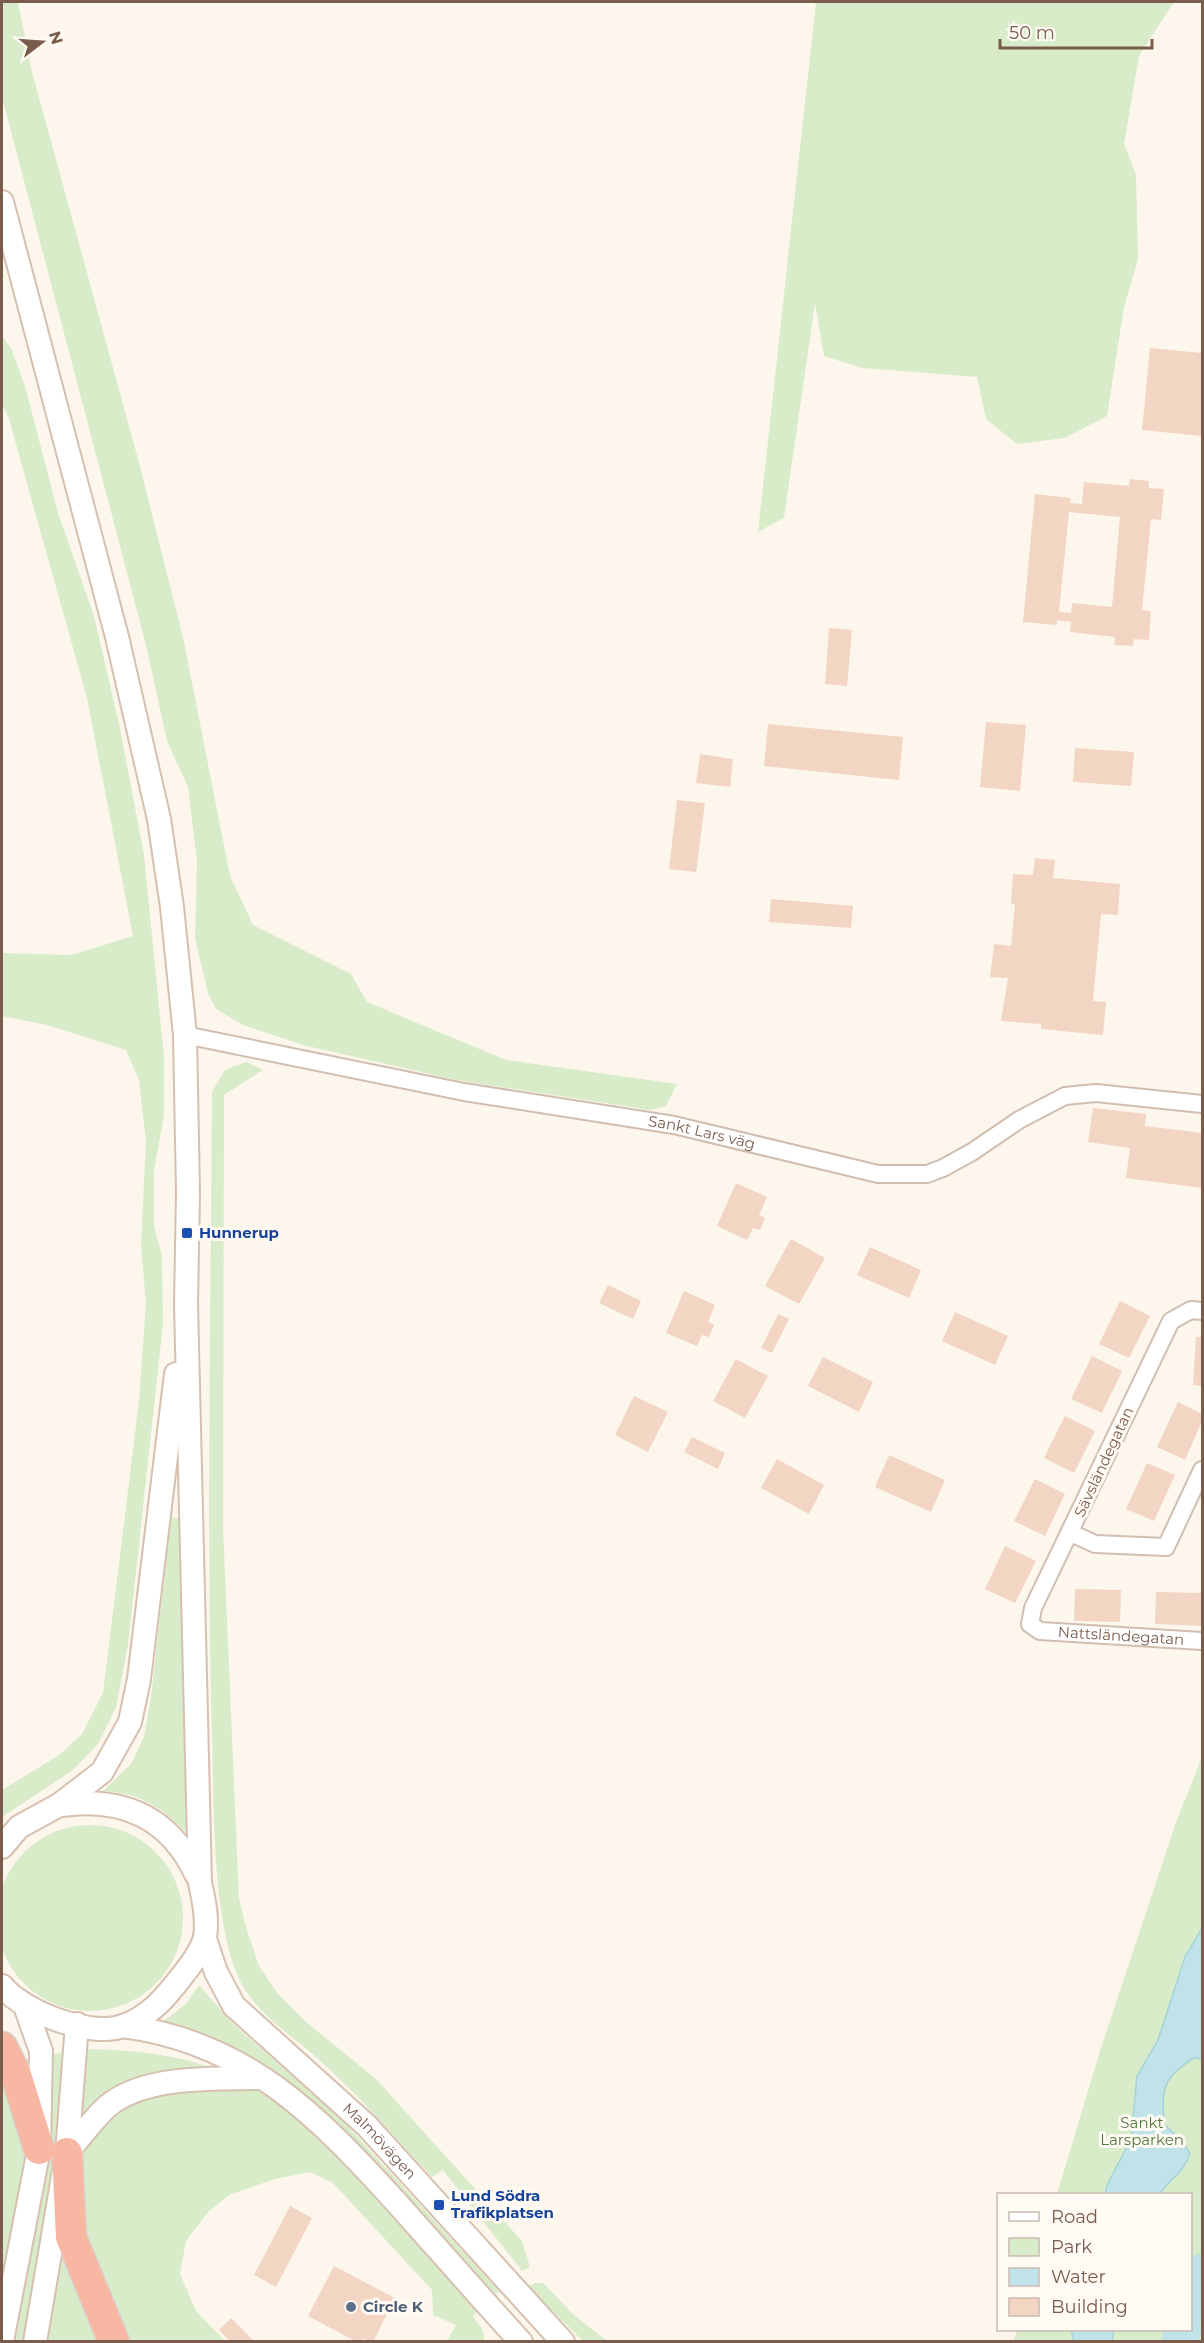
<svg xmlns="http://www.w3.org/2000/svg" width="1204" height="2343" viewBox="0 0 1204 2343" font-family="Montserrat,sans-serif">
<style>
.green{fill:#d8ecc9}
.water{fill:#bfe3e8;stroke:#a5d3da;stroke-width:1.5}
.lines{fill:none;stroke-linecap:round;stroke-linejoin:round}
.river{stroke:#bfe3e8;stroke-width:36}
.building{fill:#f3d5c3;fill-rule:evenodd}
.minor-casing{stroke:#d1beb0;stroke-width:20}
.secondary-casing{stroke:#d6c0b0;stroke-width:26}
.motorway-casing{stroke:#dad1cd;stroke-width:33}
.minor{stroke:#fff;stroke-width:16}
.secondary{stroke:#fff;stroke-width:22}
.motorway{stroke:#f7b7a3;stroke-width:30}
.transit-dot{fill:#1a4fb4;stroke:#fffaf3;stroke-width:2}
.service-dot{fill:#5c6f8a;stroke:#fffaf3;stroke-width:2}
.labels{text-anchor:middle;stroke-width:6;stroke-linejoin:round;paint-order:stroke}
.street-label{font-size:15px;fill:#7a5c4d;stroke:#fffaf3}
.transit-label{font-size:15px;font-weight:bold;fill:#164399;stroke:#fffaf3;text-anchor:start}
.park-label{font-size:15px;fill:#537a41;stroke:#fffaf3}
.service-label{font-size:15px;font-weight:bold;fill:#4e5e75;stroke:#fffaf3;text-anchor:start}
</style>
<rect width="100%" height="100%" fill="#fdf6ec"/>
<path class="green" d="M2 2H18L32 72 138 459 183 637 230 876 253 925 351 974 367 1002 506 1060 677 1084 666 1106 650 1110 456 1080 303 1045 243 1025 216 1009 208 993 195 938 197 862 188 787 167 741 146 645 2 97Z
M816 2H1174L1139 56 1124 144 1136 175 1138 259 1124 307 1107 416 1065 438 1017 444 986 419 977 377 862 368 824 356 815 303 784 518 758 532Z
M2 336 11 348 25 386 58 513 94 616 120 728 144 855 164 1057V1115L154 1171V1227L162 1255 163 1324 128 1645 116 1707 98 1744 73 1770 2 1817V1790L58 1756 82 1734 103 1693 139 1401 146 1303 141 1245 146 1141 139 1080 126 1050 47 1025 2 1016V953L72 955 133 936 87 698 9 419 2 403Z
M246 1062 263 1070 224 1095 223 1527 239 1899 246 1927 259 1966 278 1994 306 2022 376 2079 522 2241 530 2267 522 2271 443 2170 432 2177C395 2138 359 2095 318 2059 294 2037 264 2019 246 1991 211 1938 214 1802 212 1737 206 1522 211 1307 212 1092L225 1070Z
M171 1517 181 1520 186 1832C161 1807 140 1793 103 1791L131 1764 144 1737 151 1697Z
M1202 1757V2341L1013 2342 1017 2330H1190V2194H1057L1100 2051 1175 1825Z
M-3 1918a93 93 0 1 1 186 0a93 93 0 1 1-186 0Z
M199 1985 231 2022 342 2120 499 2291 490 2300 338 2127 296 2087 253 2061 153 2029 187 2003Z
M75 2049C131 2049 193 2054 243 2082 297 2112 338 2157 379 2202 412 2238 445 2274 478 2310L473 2316 482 2329 485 2341H447L456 2325 433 2315 432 2290 333 2183 310 2172 275 2179 229 2195 209 2211 186 2241 180 2274 196 2311 225 2341 2 2342V2074L23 2063Z
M535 2283H543L575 2316 607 2341H583L528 2287Z"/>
<path class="water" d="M1202 1928V2059L1194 2058C1162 2078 1162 2088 1164 2124L1180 2139 1190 2153C1182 2176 1172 2175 1160 2194H1105L1107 2185 1131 2139 1137 2076 1158 2040 1185 1957Z
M1071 2330H1114L1112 2341H1074Z"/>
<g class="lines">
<path class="river" d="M1190 2307 1202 2272
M1179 2342 1183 2330"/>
</g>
<path class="building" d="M1150 348 1202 353V436L1142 430Z
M1130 479 1149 481V488L1164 489 1161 520 1151 519 1142 610 1151 611 1149 640 1134 639 1133 646 1114 645 1115 637 1070 632 1071 622 1057 620V625L1023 622 1035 494 1071 498 1070 503 1082 504 1084 482 1129 486ZM1069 512 1120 517 1112 607 1072 603 1071 613 1059 612Z
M829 628 852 630 847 686 825 684Z
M986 722 1026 725 1020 791 980 787Z
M768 724 903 737 899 780 764 766Z
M1075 748 1134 752 1131 786 1073 782Z
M700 754 733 759 730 787 696 783Z
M677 800 705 803 696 872 669 869Z
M1035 858 1055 860 1053 878 1120 884 1118 915 1101 914 1093 1001 1106 1002 1103 1035 1041 1029V1024L1001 1021 1008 978 990 977 994 944 1011 946 1015 904H1011L1013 874 1033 875Z
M771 899 853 906 851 928 769 922Z
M1093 1108 1146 1114 1145 1126 1202 1133V1188L1126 1178 1130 1148 1088 1142Z
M736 1183 767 1197 759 1215 765 1218 760 1230 753 1228 747 1240 717 1226Z
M791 1239 825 1258 799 1304 765 1286Z
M870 1247 921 1270 909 1298 857 1275Z
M608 1285 641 1301 633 1319 599 1303Z
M684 1291 715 1305 708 1322 714 1325 709 1337 702 1335 697 1346 666 1333Z
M1120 1301 1150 1316 1129 1358 1099 1344Z
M955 1312 1008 1336 995 1365 942 1341Z
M778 1314 789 1319 772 1353 761 1348Z
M1196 1337H1202V1386L1193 1385Z
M1092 1356 1122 1371 1102 1413 1071 1399Z
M823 1357 873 1382 859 1412 808 1386Z
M736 1359 768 1376 745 1418 713 1401Z
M634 1396 668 1412 648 1452 615 1435Z
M1178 1402 1202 1414V1421L1185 1460 1157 1447Z
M1065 1416 1095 1431 1074 1473 1044 1458Z
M692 1437 725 1453 718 1469 684 1452Z
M889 1455 945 1480 931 1512 875 1487Z
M777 1459 824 1485 809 1514 761 1488Z
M1147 1463 1175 1475 1154 1521 1126 1509Z
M1035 1479 1065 1494 1045 1536 1014 1521Z
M1005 1546 1036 1561 1015 1603 985 1589Z
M1075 1589 1121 1590 1120 1622 1074 1621Z
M1156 1592 1202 1593V1626L1155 1624Z
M290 2206 312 2218 276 2287 254 2275Z
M334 2266 395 2298 373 2342 363 2339 357 2342 308 2316Z
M231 2318 255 2342H231L219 2330Z"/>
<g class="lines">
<g class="minor-casing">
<g id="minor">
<path id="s1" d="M185 1035 464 1092 674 1125 878 1174H927L943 1168 972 1152 1019 1120 1065 1096 1096 1093 1202 1104"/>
<path id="s2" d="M1202 1311 1191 1310 1171 1321 1033 1608 1030 1624 1040 1631 1202 1641"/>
<path d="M1071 1533 1095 1544 1166 1547 1202 1470"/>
</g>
</g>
<g class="secondary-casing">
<g id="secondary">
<path d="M2 202 117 637 159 819 172 907 185 1035 188 1193 186 1304 200 1883C204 1900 208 1919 205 1937 202 1951 190 1966 182 1976 166 1997 149 2017 123 2026 91 2038 23 2012 2 1986"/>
<path d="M61 1805C123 1797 170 1817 197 1876"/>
<path d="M2 1847 19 1827 59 1805 102 1772 130 1722 139 1679 176 1374"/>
<path id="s3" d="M205 1939 216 1972 234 2006 367 2126 563 2342"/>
<path d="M123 2026C246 2042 317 2115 396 2202 438 2249 479 2296 521 2342"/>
<path d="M67 2153C80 2138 98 2112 113 2102 152 2075 217 2079 261 2078"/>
<path d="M2 2341 39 2149 41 2051 25 2006"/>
<path d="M35 2342 67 2153 77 2024"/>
</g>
</g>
<g class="motorway-casing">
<path id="motorway" d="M2 2047 16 2075 39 2149
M67 2153 71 2237 114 2342"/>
</g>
<use href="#minor" class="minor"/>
<use href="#secondary" class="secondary"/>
<use href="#motorway" class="motorway"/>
</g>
<g class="transit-dot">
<rect x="181" y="1227" width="12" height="12" rx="3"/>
<rect x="433" y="2199" width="12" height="12" rx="3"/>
</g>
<circle class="service-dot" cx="351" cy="2307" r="6"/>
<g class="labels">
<g class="street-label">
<text dy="5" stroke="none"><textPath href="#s1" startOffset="526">Sankt Lars väg</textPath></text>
<text transform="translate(1104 1462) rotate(-65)" y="5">Sävsländegatan</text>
<text dy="5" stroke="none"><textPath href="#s2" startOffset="462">Nattsländegatan</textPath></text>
<text dy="5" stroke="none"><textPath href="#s3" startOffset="272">Malmövägen</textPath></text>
</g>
<g class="transit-label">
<text x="199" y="1238">Hunnerup</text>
<text x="451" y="2201">Lund Södra<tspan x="451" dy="17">Trafikplatsen</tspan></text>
</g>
<g class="park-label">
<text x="1142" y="2128">Sankt<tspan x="1142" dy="17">Larsparken</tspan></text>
</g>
<g class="service-label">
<text x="363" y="2312">Circle K</text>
</g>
</g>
<rect width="1204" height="2343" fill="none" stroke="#7a5c4d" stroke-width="6"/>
<rect x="997" y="2193" width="195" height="138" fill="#fffaf3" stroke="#cabbb1" stroke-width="1.5"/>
<rect x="1009" y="2212" width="30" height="9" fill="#ffffff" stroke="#cabbb1" stroke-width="1.5"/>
<text x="1051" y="2223" font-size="18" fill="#7a5c4d">Road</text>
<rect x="1009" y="2238" width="30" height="18" fill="#d8ecc9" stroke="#cabbb1" stroke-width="1.5"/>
<text x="1051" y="2253" font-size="18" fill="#7a5c4d">Park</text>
<rect x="1009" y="2268" width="30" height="18" fill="#bfe3e8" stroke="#cabbb1" stroke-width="1.5"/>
<text x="1051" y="2283" font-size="18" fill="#7a5c4d">Water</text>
<rect x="1009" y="2298" width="30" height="18" fill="#f3d5c3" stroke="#cabbb1" stroke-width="1.5"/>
<text x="1051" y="2313" font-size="18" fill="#7a5c4d">Building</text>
<g transform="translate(42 42) rotate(73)" stroke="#fffaf3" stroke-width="4.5" paint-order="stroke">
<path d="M0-4.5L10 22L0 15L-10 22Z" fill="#7a5c4d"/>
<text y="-9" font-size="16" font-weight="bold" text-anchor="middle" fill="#7a5c4d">N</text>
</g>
<path d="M1000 39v9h152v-9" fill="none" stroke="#7a5c4d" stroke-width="3"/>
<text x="1009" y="39" font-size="18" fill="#7a5c4d" stroke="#fffaf3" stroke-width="4.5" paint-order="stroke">50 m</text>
</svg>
